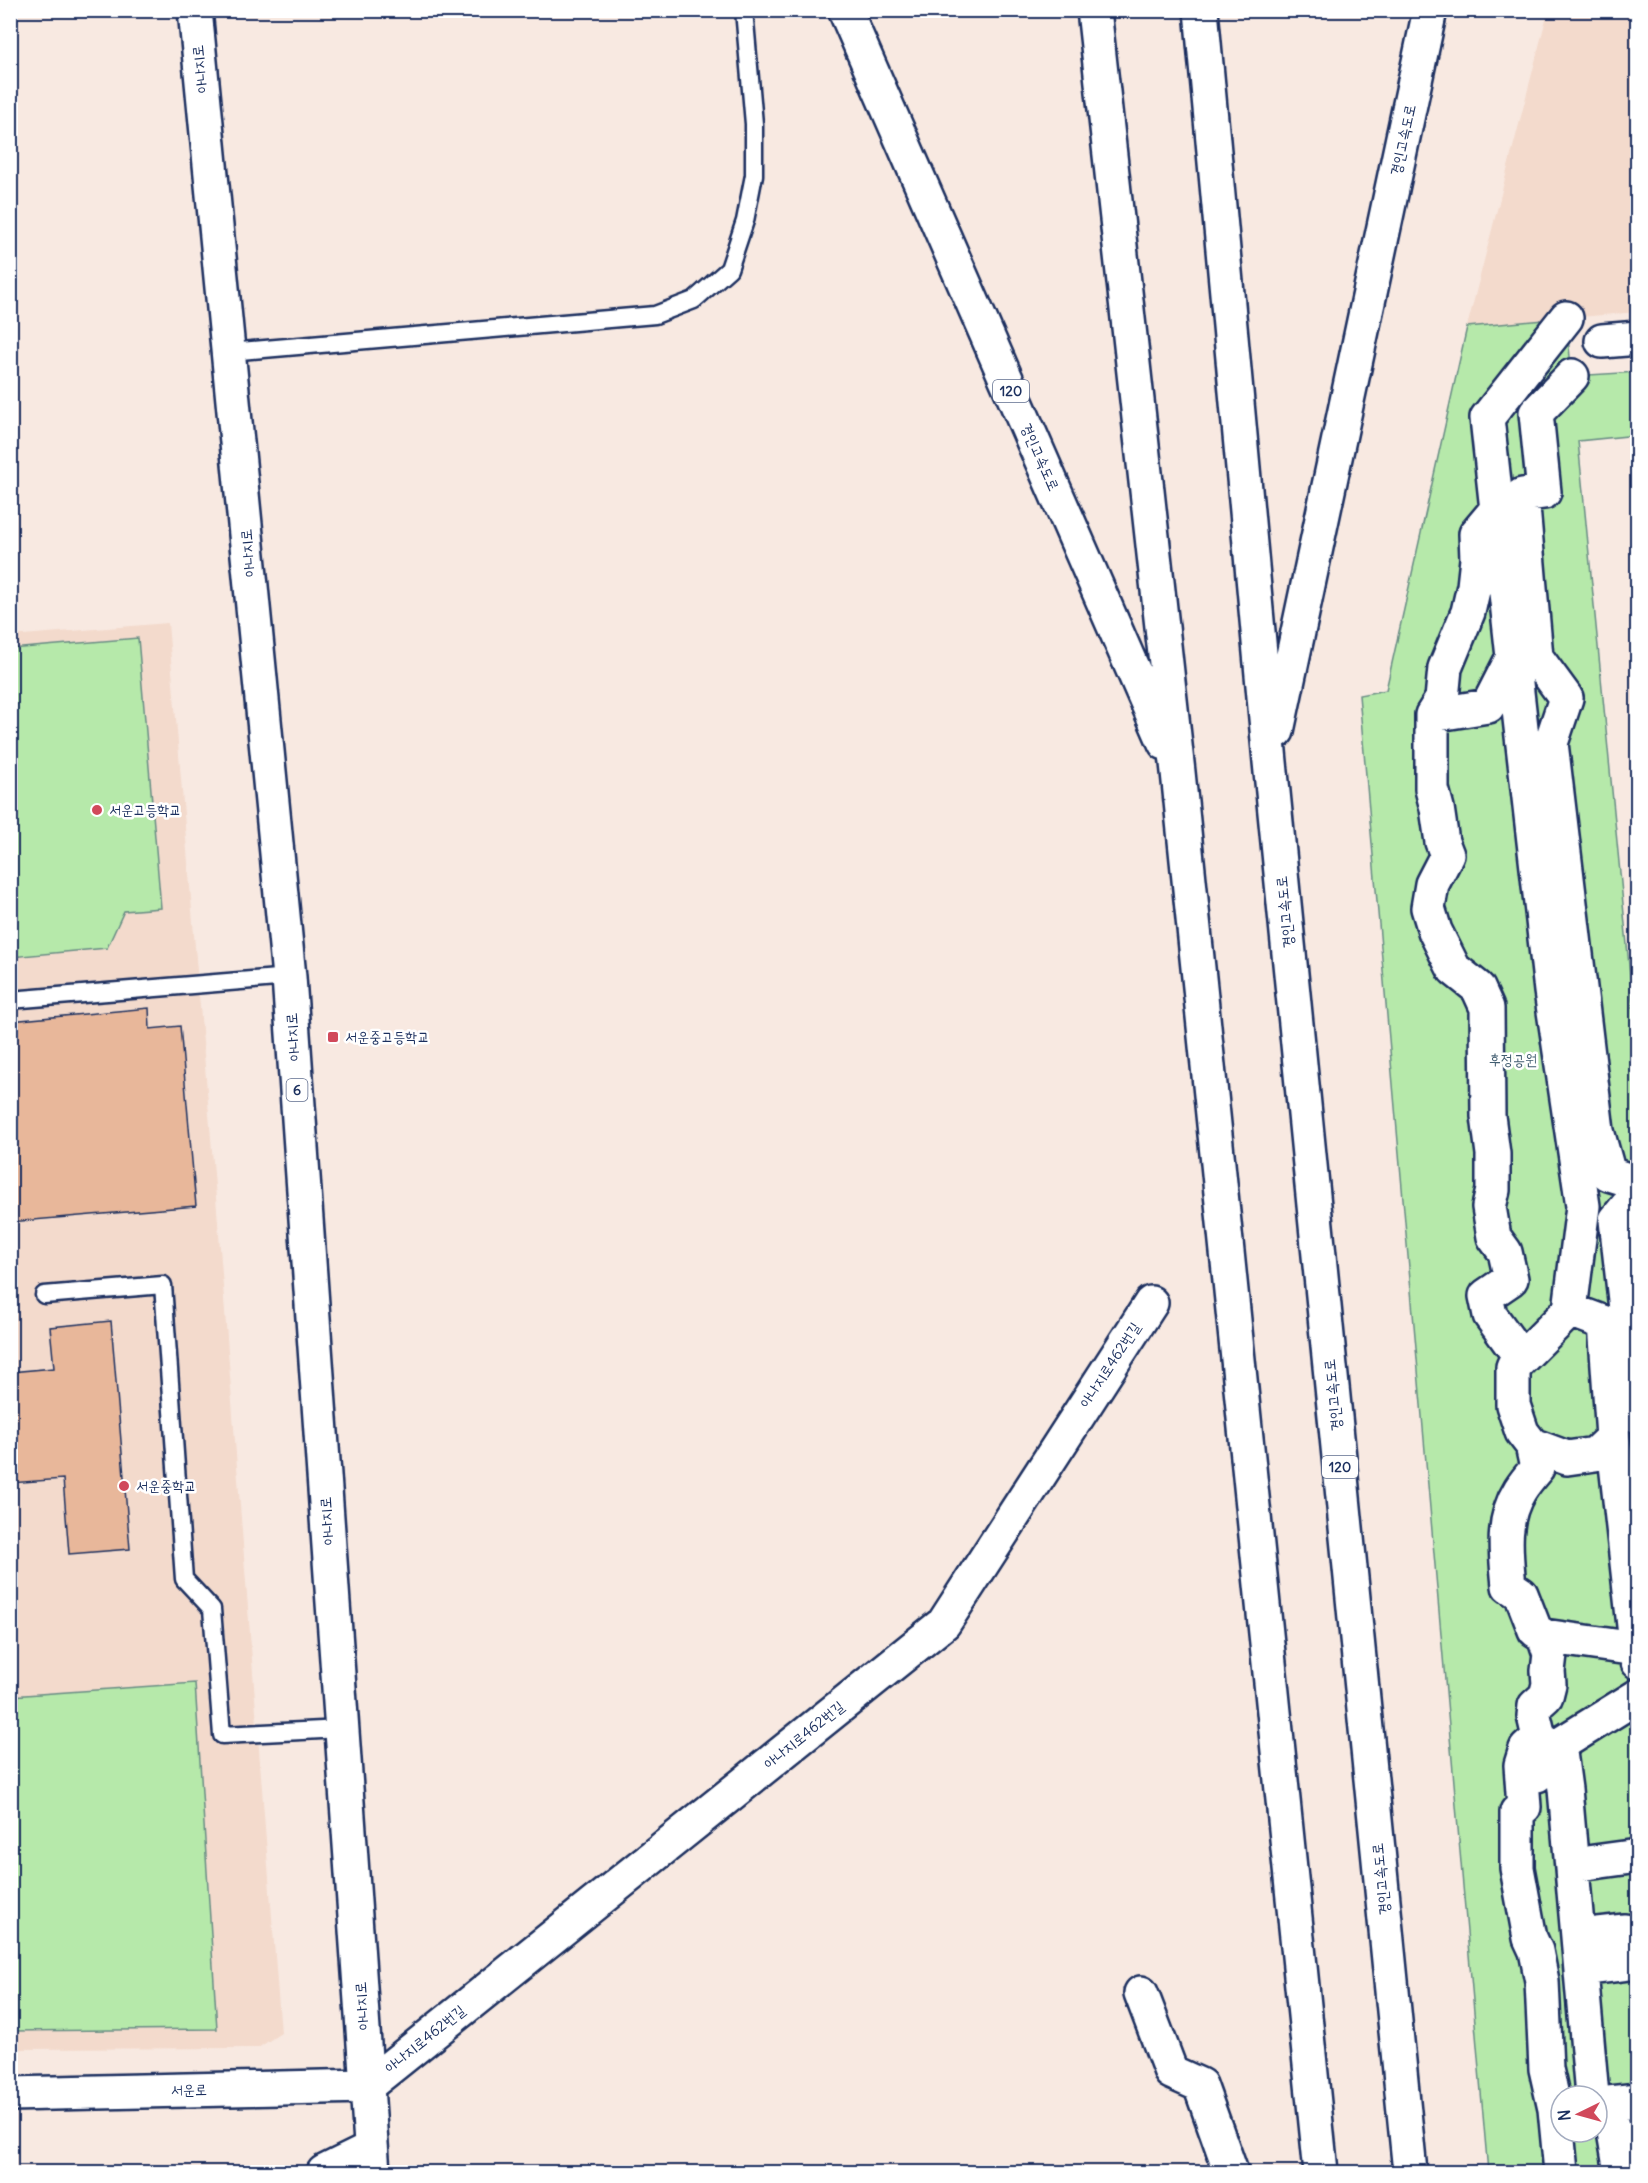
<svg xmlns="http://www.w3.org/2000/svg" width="1648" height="2183" viewBox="0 0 1648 2183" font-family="Delius,'Poor Story',sans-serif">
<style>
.built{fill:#f3dacc}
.green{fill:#b6e9aa;stroke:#688c84;stroke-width:1.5;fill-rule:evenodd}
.building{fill:#e8b79a;stroke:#1b2f5e;stroke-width:1.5}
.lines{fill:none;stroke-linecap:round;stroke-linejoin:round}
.lane-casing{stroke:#1b2f5e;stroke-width:21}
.street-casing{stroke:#1b2f5e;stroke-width:38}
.secondary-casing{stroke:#1b2f5e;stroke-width:38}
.primary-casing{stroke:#1b2f5e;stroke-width:38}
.highway-casing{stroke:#1b2f5e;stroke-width:38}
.lane{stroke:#fff;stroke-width:16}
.street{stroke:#fff;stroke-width:33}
.secondary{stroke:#fff;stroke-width:33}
.primary{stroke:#fff;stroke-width:33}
.highway{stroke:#fff;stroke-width:33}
.poi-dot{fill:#d1495b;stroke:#fff;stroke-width:2}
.labels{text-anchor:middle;stroke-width:5;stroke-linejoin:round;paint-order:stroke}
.shield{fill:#fff;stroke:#5f6d8e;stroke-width:1.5}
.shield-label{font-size:14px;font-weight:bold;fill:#1b2f5e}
.street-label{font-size:15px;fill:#1b2f5e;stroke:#fff}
.poi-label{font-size:15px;fill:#1b2f5e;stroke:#fff;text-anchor:start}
.park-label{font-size:15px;fill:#425e71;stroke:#fff}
</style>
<rect width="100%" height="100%" fill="#f8e9e1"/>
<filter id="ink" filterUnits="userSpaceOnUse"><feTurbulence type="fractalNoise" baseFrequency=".0167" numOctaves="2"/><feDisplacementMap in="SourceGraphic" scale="12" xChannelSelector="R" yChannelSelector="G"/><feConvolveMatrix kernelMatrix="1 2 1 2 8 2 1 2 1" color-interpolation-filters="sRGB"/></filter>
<g filter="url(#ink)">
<path class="built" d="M1548 11H1637V312L1467 327Z
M168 623 218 1222 281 2033 258 2048 11 2049V636Z"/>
<path class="green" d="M1566 318 1572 376 1638 372 1637 435 1578 441 1638 1058 1637 2172H1488L1359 695 1386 690 1467 327ZM1561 2096H1597V2132H1561Z
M138 638 161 908 124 911 107 948 11 957V649Z
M195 1683 217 2029 11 2031V1696Z"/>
<path class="building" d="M149 1008 150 1029 180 1026 196 1206 10 1222V1021Z
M111 1321 130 1549 69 1554 63 1479 10 1483V1372L54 1368 50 1327Z"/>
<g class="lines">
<g class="lane-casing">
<path id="lane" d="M229 352 655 315 694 300 729 269 745 221 754 175V124L744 10
M10 1000 289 977
M44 1295 163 1285 184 1579 212 1609 222 1735 342 1729"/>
</g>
<g class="street-casing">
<path id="street" d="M1602 341 1638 338
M1572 376 1536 413 1544 492 1522 495 1536 657 1566 698 1551 743 1597 1131 1609 1174 1638 1183
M1497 509 1476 534 1477 559 1474 586 1468 612 1445 668 1442 699 1432 715V789L1437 808 1442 842 1447 855 1432 884 1428 908 1435 931 1454 969 1478 988 1487 1008 1488 1116 1493 1154V1190L1489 1207 1494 1237 1505 1252 1511 1279 1486 1296 1490 1315 1519 1355 1513 1367V1405L1522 1432 1532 1445 1537 1468C1531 1475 1525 1482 1520 1490 1501 1520 1506 1553 1509 1586L1521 1594 1535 1630 1544 1636 1550 1654 1548 1671 1549 1684 1546 1696 1535 1706 1534 1716 1539 1737 1526 1749 1521 1765 1524 1807 1517 1812V1868L1530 1938 1536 1951 1542 1981 1546 2069 1555 2109 1561 2172
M1432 715 1488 706 1513 657 1487 418 1566 318
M1638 1193 1616 1220 1638 1416
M1513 1367 1570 1310 1583 1206 1551 991 1513 657
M1613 1437 1638 1662
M1532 1445 1567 1458 1595 1454 1613 1437 1605 1323 1570 1310
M1544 1636 1636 1649
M1559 1745 1638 1696
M1537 1775 1540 1755 1559 1745 1565 1789 1592 2096
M1572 1865 1638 1856
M1579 1936 1625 1931 1638 1938
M1582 1969 1638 1962
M1141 1993 1171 2072 1200 2085 1231 2172
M367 2086 944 1623 1151 1303
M324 2172 371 2149
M1621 2172 1609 2103 1638 2100"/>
</g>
<g class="secondary-casing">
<path id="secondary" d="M10 2094 367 2086"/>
</g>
<g class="primary-casing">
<path id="primary" d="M195 10 289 977 373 2172"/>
</g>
<g class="highway-casing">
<path id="highway" d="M845 10 1165 743
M1094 10 1178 772 1321 2172
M1201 10 1270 762 1410 2172
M1277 731 1430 10"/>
</g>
<use href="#lane" class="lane"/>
<use href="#street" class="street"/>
<use href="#secondary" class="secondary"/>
<use href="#primary" class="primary"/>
<use href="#highway" class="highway"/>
</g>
</g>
<g class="poi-dot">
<circle cx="97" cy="810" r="6"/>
<rect x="327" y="1031" width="12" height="12" rx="3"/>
<circle cx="124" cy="1486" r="6"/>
</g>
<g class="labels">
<g class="shield">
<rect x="993" y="380" width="36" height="22" rx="4.5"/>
<rect x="286.5" y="1079" width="21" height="22" rx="4.5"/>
<rect x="1322" y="1456" width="36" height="22" rx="4.5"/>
</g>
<g class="shield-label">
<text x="1011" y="396">120</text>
<text x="297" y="1095">6</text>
<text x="1340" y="1472">120</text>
</g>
<g class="street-label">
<text transform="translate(200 69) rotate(-96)" y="5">아나지로</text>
<text transform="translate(1403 140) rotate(-78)" y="5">경인고속도로</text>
<text transform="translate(1040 457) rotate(66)" y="5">경인고속도로</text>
<text transform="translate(248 553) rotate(-95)" y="5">아나지로</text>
<text transform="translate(1285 912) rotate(-96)" y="5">경인고속도로</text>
<text transform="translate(293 1037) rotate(-94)" y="5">아나지로</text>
<text transform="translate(1110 1365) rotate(-57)" y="5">아나지로462번길</text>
<text transform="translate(1333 1395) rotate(-96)" y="5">경인고속도로</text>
<text transform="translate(327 1521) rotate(-94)" y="5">아나지로</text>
<text transform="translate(804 1735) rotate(-39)" y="5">아나지로462번길</text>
<text transform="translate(1381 1879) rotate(-96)" y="5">경인고속도로</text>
<text transform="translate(362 2006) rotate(-94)" y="5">아나지로</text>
<text transform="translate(425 2039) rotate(-39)" y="5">아나지로462번길</text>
<text transform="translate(189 2090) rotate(-1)" y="5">서운로</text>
</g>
<g class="poi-label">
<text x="109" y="815">서운고등학교</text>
<text x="345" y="1042">서운중고등학교</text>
<text x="136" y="1491">서운중학교</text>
</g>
<g class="park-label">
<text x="1513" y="1065">후정공원</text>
</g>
</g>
<rect width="1648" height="2183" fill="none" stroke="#fff" stroke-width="36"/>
<rect x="18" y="18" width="1612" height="2147" fill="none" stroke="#1b2f5e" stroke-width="2" filter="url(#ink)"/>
<g transform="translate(1579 2114) rotate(265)"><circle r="28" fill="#ffffff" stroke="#a4acbf" stroke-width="1.5"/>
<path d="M0-4.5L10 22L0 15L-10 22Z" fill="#d1495b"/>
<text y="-9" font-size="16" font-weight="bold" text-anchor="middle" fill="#1b2f5e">N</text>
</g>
</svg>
